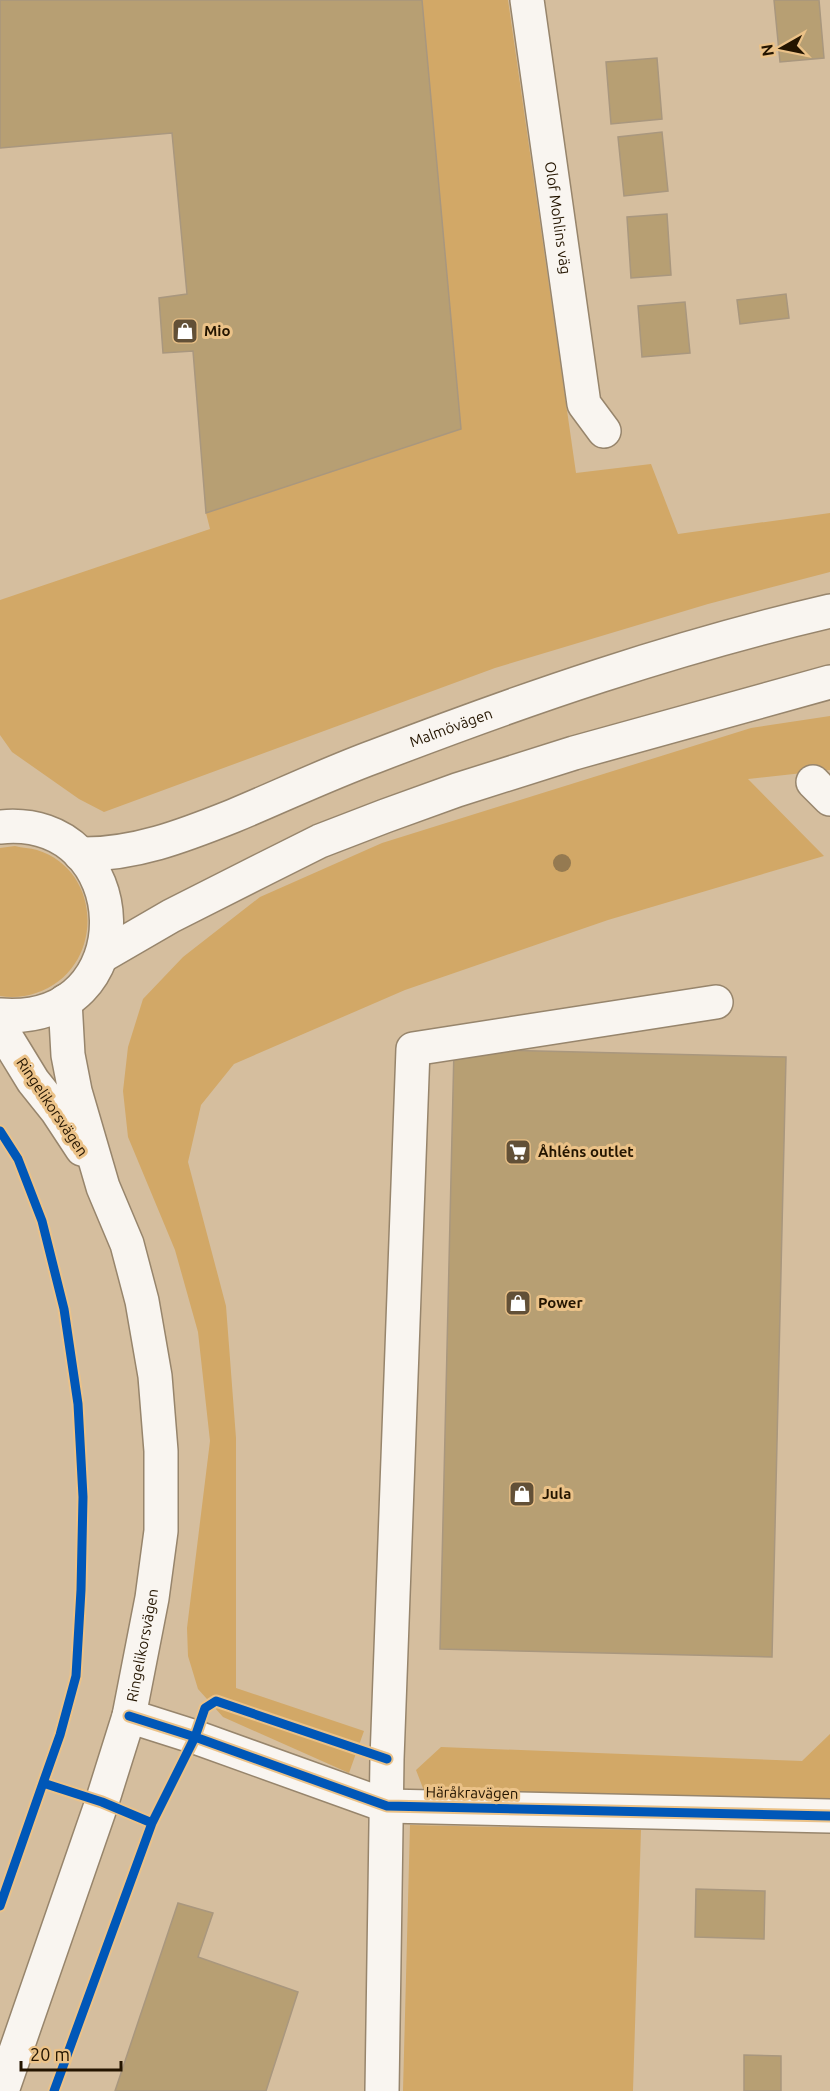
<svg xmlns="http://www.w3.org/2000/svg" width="830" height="2091" viewBox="0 0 830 2091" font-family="Ubuntu,sans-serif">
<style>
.green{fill:#d2a867}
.building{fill:#b79f73;stroke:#a9977e;stroke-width:1.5}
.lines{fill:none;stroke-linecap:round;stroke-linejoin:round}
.minor-casing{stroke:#97856c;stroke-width:36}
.major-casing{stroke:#97856c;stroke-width:36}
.minor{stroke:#f9f5f0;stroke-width:33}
.major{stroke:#f9f5f0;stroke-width:33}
.cycleway-casing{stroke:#ebc288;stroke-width:13}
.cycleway{stroke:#0057b8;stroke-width:9}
.tree{fill:#957a51}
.labels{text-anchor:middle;stroke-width:6;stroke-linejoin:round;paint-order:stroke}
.street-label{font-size:15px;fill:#241500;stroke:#ebc288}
.poi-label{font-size:15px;font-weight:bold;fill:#241500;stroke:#ebc288;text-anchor:start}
</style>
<rect width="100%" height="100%" fill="#d5be9e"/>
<path class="green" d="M422 0H508L576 473 651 464 678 534 830 513V572L708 604 495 668 104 812 79 799 12 752 0 735V600L210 529 206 513 461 429Z
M830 716V770L748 779 824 856 608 920 405 990 234 1064 201 1105 188 1162 226 1306 236 1438V1688L364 1731 349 1773 223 1717 198 1689 188 1656 187 1628 210 1441 198 1332 175 1250 128 1137 123 1091 128 1047 143 999 183 957 260 897 382 843 751 728Z
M15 846C22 848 30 848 37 850 105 871 104 971 36 993 25 997 12 998 0 996V848Z
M830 1734V1800L426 1796 416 1770 441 1747 802 1761Z
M410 1825 641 1830 633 2091H403Z"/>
<path class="building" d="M0 0H422L461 429 206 513 193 351 163 353 159 298 187 294 172 133 0 148Z
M774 0H819L824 58 780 62Z
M657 58 662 119 611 124 606 62Z
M662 132 668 191 624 196 618 137Z
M667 214 671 275 631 278 627 217Z
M786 294 789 318 740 324 737 300Z
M685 302 690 353 642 357 638 306Z
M454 1049 786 1057 772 1657 440 1649Z
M696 1889 765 1891 764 1939 695 1937Z
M178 1903 213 1913 198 1957 298 1992 266 2091H115Z
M744 2055 781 2056V2091H744Z"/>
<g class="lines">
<g class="minor-casing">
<g id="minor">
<path id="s1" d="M527 0 584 404 604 431"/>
<path d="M813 782 830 799"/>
<path d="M129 1716 195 1737 387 1806 830 1816"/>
<path d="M382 2091 387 1759 413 1049 716 1002"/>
</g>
</g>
<g class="major-casing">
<g id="major">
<path d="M0 827C138 813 146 1027 0 1015"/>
<path id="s2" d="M80 854C134 855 183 836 233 816 281 796 327 774 376 756 524 699 675 647 830 611"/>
<path d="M102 956 171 916 260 871 320 841 385 816 457 790 574 753 830 682"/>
<path d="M0 1027 33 1081 57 1111 82 1149"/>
<path id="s3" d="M2 2091 102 1802 129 1716 152 1598 161 1531V1451L155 1376 142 1301 127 1244 103 1187 75 1091 68 1055 65 1001"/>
</g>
</g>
<use href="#minor" class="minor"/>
<use href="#major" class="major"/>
<g class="cycleway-casing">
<path id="cycleway" d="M0 1131 18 1159 42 1221 64 1309 78 1404 83 1497 81 1590 76 1676 60 1735 43 1783 102 1802 152 1823 54 2091
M129 1716 195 1737 387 1806 830 1816
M152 1823 195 1737 205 1708 216 1701 387 1759
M0 1906 43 1783"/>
</g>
<use href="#cycleway" class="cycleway"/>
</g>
<circle class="tree" cx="562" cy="863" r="9"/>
<defs>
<g id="shop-square" transform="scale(1.35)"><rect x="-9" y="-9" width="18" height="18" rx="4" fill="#625037" stroke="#ebc288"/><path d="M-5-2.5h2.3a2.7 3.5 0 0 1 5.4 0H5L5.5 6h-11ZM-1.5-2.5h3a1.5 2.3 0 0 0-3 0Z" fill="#fff"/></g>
<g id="supermarket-square" transform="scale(1.35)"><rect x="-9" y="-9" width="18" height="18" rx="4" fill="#625037" stroke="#ebc288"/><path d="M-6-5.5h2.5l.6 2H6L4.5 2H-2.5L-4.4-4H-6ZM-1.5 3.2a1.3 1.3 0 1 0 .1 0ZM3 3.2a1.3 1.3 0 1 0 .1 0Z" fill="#fff"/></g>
</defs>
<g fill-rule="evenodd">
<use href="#shop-square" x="185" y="331"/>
<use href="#supermarket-square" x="518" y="1152"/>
<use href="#shop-square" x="518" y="1303"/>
<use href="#shop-square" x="522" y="1494"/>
</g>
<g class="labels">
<g class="street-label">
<text dy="5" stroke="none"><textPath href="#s1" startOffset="220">Olof Mohlins väg</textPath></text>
<text dy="5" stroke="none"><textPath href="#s2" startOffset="394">Malmövägen</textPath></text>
<text transform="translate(52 1107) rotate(56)" y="5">Ringelikorsvägen</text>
<text dy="5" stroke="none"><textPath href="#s3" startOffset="468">Ringelikorsvägen</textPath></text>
<text transform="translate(472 1793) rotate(1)" y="5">Häråkravägen</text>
</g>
<g class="poi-label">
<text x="204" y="336">Mio</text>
<text x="538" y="1157">Åhléns outlet</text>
<text x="538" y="1308">Power</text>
<text x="542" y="1499">Jula</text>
</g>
</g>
<g transform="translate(782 48) rotate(261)" stroke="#ebc288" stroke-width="4.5" paint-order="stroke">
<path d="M0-4.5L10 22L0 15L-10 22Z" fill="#241500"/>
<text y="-9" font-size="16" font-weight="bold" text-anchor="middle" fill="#241500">N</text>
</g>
<path d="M21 2061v9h100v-9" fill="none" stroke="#241500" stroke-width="3"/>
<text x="30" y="2061" font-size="18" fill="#241500" stroke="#ebc288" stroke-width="4.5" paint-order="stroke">20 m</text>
</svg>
